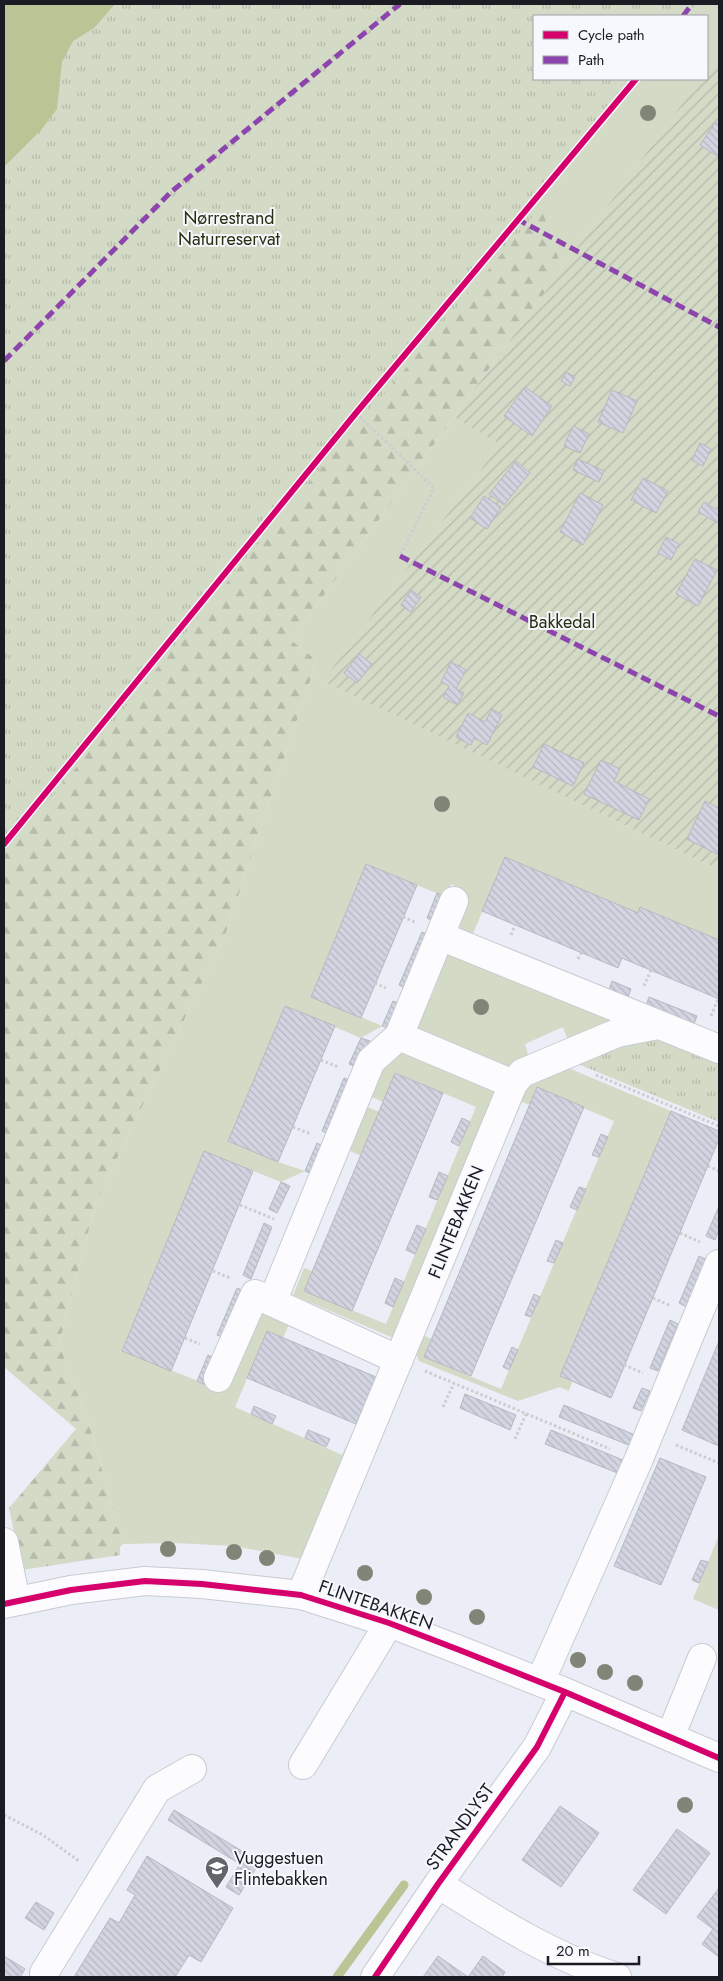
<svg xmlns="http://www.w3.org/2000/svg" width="723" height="1981" viewBox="0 0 723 1981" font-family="Jost,sans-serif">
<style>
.grass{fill:#d3dac6}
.forest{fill:url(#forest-firs)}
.park{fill:url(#park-tufts)}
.garden{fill:url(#garden-furrows)}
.water{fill:#bac596}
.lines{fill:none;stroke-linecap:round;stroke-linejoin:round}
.stream{stroke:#bac596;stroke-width:9}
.building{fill:url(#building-back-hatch);stroke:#b6b8c0}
.minor-casing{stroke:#c9cbd2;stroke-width:30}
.path{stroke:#cccdcf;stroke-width:3;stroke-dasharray:2.5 2.5;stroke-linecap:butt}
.minor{stroke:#fcfcfe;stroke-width:28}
.quiet{stroke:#8e44ad;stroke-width:5;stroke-dasharray:10 5;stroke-linecap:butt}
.cycleway-casing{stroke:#f7f8fd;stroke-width:9}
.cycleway{stroke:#d6006c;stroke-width:6}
.tree{fill:#808577}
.labels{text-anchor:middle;stroke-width:4;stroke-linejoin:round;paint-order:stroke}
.park-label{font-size:18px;fill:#292f0f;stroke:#f7f8fd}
.street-label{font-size:18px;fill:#1a1b23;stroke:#f7f8fd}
.poi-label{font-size:18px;fill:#1a1b23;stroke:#f7f8fd;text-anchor:start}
</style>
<defs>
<pattern id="forest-firs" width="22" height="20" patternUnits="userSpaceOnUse" patternTransform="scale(1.25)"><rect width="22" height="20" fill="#d3dac6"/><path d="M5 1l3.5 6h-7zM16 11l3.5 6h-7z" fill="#b5baaa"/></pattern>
<pattern id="park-tufts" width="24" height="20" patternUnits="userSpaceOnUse" patternTransform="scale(1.25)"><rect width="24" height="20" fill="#d3dac6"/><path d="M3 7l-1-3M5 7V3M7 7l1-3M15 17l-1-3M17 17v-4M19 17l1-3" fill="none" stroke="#b5baaa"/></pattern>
<pattern id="garden-furrows" width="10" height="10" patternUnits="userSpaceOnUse" patternTransform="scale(1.25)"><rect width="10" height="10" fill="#d3dac6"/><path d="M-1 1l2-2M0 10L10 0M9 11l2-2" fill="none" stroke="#b5baaa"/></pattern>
<pattern id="building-back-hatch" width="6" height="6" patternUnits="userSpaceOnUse" patternTransform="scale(1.25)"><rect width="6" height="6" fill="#d2d5e1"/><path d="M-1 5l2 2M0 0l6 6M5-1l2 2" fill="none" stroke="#b4b6c1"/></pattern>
</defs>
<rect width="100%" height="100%" fill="#ebeef6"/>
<path class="grass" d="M677 4H719V58L707 72V16H668Z
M619 79H701L562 269 531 180Z
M454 417 501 443 324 681 719 870V940L641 907 638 913 505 857 470 941 447 932 464 890 451 884 446 897 366 864 311 996 382 1026 361 1038 285 1006 228 1141 278 1162 305 1171 281 1182 204 1151 122 1351 221 1390 256 1306 291 1320 283 1338 267 1331 235 1407 342 1455 358 1421 363 1424 307 1560 234 1546 174 1543 123 1544 88 1420 59 1344 96 1202 225 935 310 681 316 660 291 640Z
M443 944 623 1019 568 1041 563 1027 525 1044 529 1058 508 1075 406 1032 421 995 431 998 439 977 430 973Z
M410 1049 503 1088 398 1340 293 1295 304 1268 312 1271 305 1291 386 1324 476 1107 396 1073 383 1102 365 1094 377 1065Z
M565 1065 573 1070 671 1111 560 1376 572 1382 569 1391 560 1387 518 1401 419 1361 415 1351 421 1334 431 1339 424 1357 501 1389 614 1121 537 1088 530 1105 518 1100C528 1081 545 1073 565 1065Z
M361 1104 379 1112 361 1156 342 1147Z
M719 1535V1610L693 1599Z"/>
<path class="forest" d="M534 16 532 180 562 269 291 640 316 660 310 681 225 935 96 1202 59 1344 88 1420 123 1544 120 1547V1555L22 1570 9 1508 76 1429 4 1367V317Z"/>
<path class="park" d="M4 4H696L686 16H534V79H633L614 102 530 220 251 553 4 856Z
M669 1036 719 1056V1122L578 1064 619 1042Z"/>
<path class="garden" d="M719 58V870L323 681 500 444 454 417 696 85 701 79H707V72Z"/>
<path class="water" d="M4 4H115L94 28 73 41 62 62 57 109 41 130 4 167Z"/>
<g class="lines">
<path class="stream" d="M337 1977 404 1885"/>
</g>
<path class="building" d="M719 117V157L700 145Z
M566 372 575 377 570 386 561 381Z
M525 387 552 406 532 436 504 416Z
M612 390 637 401 623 433 598 422Z
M573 426 589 434 580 453 564 446Z
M700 443 711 449 703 466 692 460Z
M578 459 604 471 599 482 573 470Z
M516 461 530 473 504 505 489 494Z
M643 478 668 491 656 513 631 500Z
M580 493 603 505 583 545 560 532Z
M484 496 501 507 487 529 470 518Z
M704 502 719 511 718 523 698 512Z
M666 537 679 544 671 560 658 553Z
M695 559 717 570 698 606 676 594Z
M411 590 421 597 411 612 401 605Z
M359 654 372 664 357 683 344 673Z
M451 662 466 670 456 689 464 693 457 705 443 697 449 686 441 682Z
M492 709 502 715 487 745 474 738 471 745 456 737 468 713 485 722Z
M544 744 584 763 573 786 533 767Z
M601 760 620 769 614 781 649 799 639 820 584 794Z
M705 801 719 808V855L687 839Z
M505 857 638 913 640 907 719 940V999L622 958 618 968 482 911Z
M366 864 417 885 361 1018 311 997Z
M437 893 446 897 435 922 427 918Z
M422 932 430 936 408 989 399 985Z
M612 981 631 989 628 997 609 990Z
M649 997 697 1016 694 1024 646 1005Z
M393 1001 402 1005 391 1029 382 1026Z
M285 1006 335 1026 278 1162 228 1141Z
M361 1038 370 1041 358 1068 349 1064Z
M395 1073 443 1093 352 1311 304 1291Z
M344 1078 352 1081 331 1135 322 1131Z
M537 1087 584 1107 471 1376 424 1357Z
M671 1111 719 1131V1139L611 1398 560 1376Z
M462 1118 470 1122 459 1146 451 1142Z
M601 1134 608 1137 599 1157 592 1155Z
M317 1143 325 1147 314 1175 305 1171Z
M204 1151 253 1171 171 1371 122 1351Z
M439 1172 448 1176 437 1200 429 1197Z
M281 1182 290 1186 277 1213 269 1209Z
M579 1187 586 1189 577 1210 570 1207Z
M719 1206V1230L715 1240 706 1236Z
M264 1223 272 1227 251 1279 243 1275Z
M417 1225 426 1229 415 1254 406 1250Z
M556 1240 563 1243 554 1263 547 1261Z
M699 1256 707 1260 687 1307 679 1303Z
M395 1278 404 1282 393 1307 385 1303Z
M237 1288 244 1291 225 1338 217 1335Z
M534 1294 540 1297 531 1317 525 1315Z
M670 1320 678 1324 658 1371 650 1368Z
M267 1331 376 1377 356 1424 247 1378Z
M719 1341V1446L682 1430Z
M512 1347 518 1350 509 1370 503 1367Z
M208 1355 217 1359 206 1385 197 1381Z
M642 1388 650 1391 641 1411 633 1408Z
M465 1394 516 1415 510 1430 460 1408Z
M564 1405 635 1435 631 1446 559 1417Z
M254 1406 276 1416 272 1424 251 1414Z
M308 1430 330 1439 326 1447 305 1438Z
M551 1430 625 1461 620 1474 545 1444Z
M660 1458 706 1477 661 1585 614 1566Z
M701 1560 708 1562 699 1583 692 1580Z
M560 1806 599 1833 561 1887 522 1860Z
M174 1810 260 1862 239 1895 226 1887 240 1864 168 1820Z
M677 1829 710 1853 666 1914 633 1890Z
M147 1856 233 1908 201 1962 189 1955 175 1977H74L110 1918 119 1923 135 1895 127 1890Z
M719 1888V1957L702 1944 713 1929 697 1917Z
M36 1902 54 1913 44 1930 25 1918Z
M4 1956 25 1969 20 1977H4Z
M438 1956 468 1977H423Z
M483 1956 505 1972 502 1977H468Z"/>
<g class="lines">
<g class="minor-casing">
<path id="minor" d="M440 936 719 1049
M399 1036 513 1084
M399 1360 272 1302 371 1061 399 1036 454 901
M218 1378 255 1294 272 1302
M4 1542 16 1601
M301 1595 513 1084 522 1073 617 1033 658 1025
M4 1604 71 1590 145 1581 202 1584 301 1595 389 1623 462 1651 565 1692 719 1758
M540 1682 638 1461 719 1264
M670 1737 702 1658
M303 1765 389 1623
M438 1884C495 1920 553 1957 617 1977
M44 1973 157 1789 192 1769
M375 1977 438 1884 537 1747 565 1692"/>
</g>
<path class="path" d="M356 413 434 488 400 556
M403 917 415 922
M511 935 515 925
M578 959 581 953
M375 983 386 988
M644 986 651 970
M711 1016 718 999
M321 1060 338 1067
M596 1075 719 1126
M293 1127 311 1134
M708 1166 719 1171
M240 1205 274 1219
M680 1233 700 1242
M213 1271 230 1278
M653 1298 671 1306
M185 1338 200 1344
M624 1365 643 1373
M425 1371 610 1449
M443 1407 454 1383
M515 1439 526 1414
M676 1445 719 1463
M4 1815 43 1835 80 1862"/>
<use href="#minor" class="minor"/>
<path class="quiet" d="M683 16 692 4
M517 219 719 327
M4 361 171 192 400 4
M400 556 719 716"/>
<g class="cycleway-casing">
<path id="cycleway" d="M4 844 356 413 636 79
M4 1604 71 1590 145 1581 202 1584 301 1595 389 1623 462 1651 565 1692 719 1758
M375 1977 438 1884 537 1747 565 1692"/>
</g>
<use href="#cycleway" class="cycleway"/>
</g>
<g class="tree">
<circle cx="648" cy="113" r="8"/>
<circle cx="442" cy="804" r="8"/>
<circle cx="481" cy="1007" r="8"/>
<circle cx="168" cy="1549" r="8"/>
<circle cx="234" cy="1552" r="8"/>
<circle cx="267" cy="1558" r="8"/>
<circle cx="365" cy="1573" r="8"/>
<circle cx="424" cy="1597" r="8"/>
<circle cx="477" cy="1617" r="8"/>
<circle cx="578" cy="1660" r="8"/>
<circle cx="605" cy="1672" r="8"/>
<circle cx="635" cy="1683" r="8"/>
<circle cx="685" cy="1805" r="8"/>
</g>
<defs>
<g id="school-pin" transform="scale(1.25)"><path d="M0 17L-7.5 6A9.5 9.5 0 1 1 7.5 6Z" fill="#63656d" stroke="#f7f8fd"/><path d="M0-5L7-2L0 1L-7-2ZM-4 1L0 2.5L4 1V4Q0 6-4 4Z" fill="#fff"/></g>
</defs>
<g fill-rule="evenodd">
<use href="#school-pin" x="217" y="1868"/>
</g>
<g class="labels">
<g class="park-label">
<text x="229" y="224">Nørrestrand<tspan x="229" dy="21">Naturreservat</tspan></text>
<text x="562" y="628">Bakkedal</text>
</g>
<g class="street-label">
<text transform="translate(456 1222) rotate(-68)" y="6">FLINTEBAKKEN</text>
<text transform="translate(376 1605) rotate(19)" y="6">FLINTEBAKKEN</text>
<text transform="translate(460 1827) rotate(-54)" y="6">STRANDLYST</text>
</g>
<g class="poi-label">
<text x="234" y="1864">Vuggestuen<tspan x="234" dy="21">Flintebakken</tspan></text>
</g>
</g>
<rect width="723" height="1981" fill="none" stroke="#1a1b23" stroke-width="10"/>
<rect x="533" y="15" width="175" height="65" fill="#f7f8fd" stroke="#9fa0a6"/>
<rect x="543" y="31" width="25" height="8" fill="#d6006c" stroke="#9fa0a6"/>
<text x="578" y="40" font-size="15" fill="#1a1b23">Cycle path</text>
<rect x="543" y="56" width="25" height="8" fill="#8e44ad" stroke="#9fa0a6"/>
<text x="578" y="65" font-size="15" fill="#1a1b23">Path</text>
<path d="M548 1956v8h91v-8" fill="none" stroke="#1a1b23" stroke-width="2.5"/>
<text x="556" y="1956" font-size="15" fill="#1a1b23" stroke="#f7f8fd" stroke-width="4" paint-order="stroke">20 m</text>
</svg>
